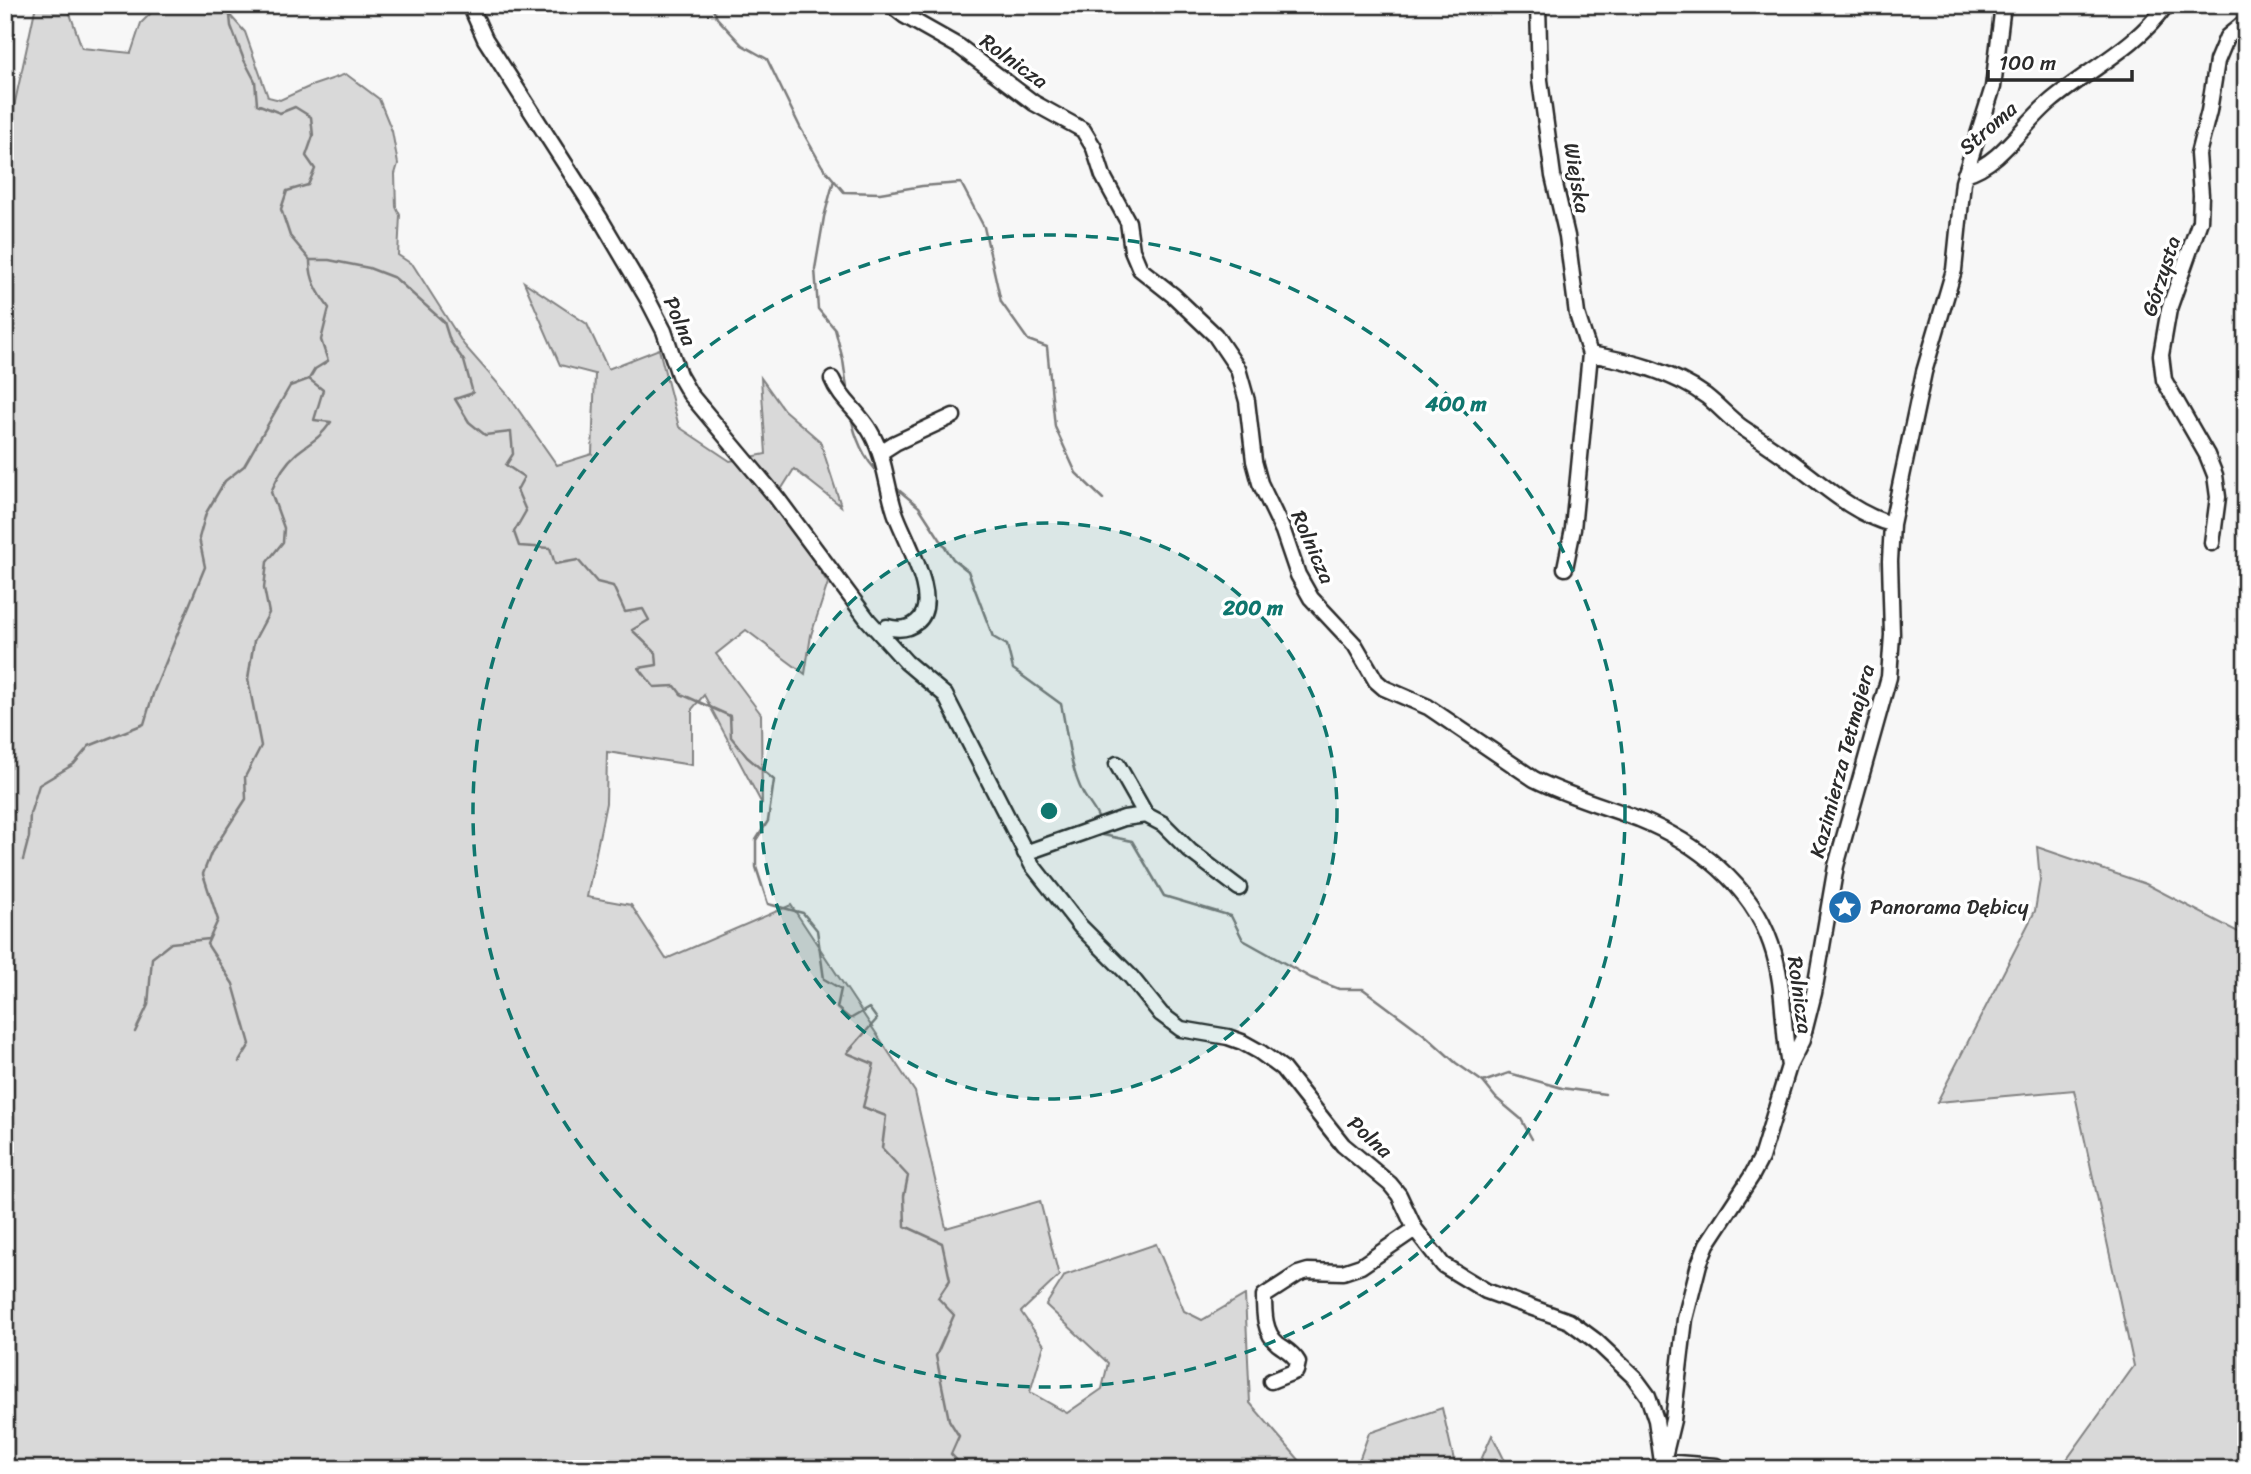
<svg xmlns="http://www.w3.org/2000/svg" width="2251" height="1474" viewBox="0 0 2251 1474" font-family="Sriracha,sans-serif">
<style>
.green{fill:#d9d9d9;stroke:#828282;stroke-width:2}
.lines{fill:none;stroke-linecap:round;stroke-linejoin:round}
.stream{stroke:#7b7b7b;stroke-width:2.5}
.minor-casing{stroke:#2b2b2b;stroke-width:19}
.minor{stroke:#fff;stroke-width:14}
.ring{fill:none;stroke:#0f766e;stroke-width:3.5;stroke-dasharray:12 9}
.labels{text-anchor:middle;stroke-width:7;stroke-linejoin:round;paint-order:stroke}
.street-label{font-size:21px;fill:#2b2b2b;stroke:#fff}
.poi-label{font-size:21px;fill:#2b2b2b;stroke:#fff;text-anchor:start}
.centre{fill:#0f766e;stroke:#fff;stroke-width:3.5}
.ring-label{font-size:21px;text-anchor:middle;font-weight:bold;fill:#0f766e;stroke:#fff;stroke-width:7;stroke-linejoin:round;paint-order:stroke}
</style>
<rect width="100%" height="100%" fill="#f7f7f7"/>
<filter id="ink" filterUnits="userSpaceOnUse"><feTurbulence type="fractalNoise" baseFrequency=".0143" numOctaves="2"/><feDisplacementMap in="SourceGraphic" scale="14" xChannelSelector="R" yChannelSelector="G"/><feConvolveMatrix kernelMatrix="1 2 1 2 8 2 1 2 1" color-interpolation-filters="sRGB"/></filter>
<g filter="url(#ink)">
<path class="green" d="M36 5H67L82 48 131 53 141 23 159 5H221L245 32 268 97 280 100 311 86 346 74 379 99 392 131 398 164 395 174 396 207 400 215 398 255 413 265 464 345 508 395 557 465 592 454 595 374 560 365 524 282 587 324 608 369 659 349 679 427 730 461 766 454 761 378 784 410 820 441 841 506 794 469 774 501 828 583 811 635 805 674 746 630 716 654 761 714 762 804 704 695 692 709V765L607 752 606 803 587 897 631 905 666 959 791 905 915 1092 946 1228 1040 1201 1059 1276 1021 1312 1044 1345 1030 1392 1067 1413 1102 1389 1108 1363 1046 1305 1065 1275 1156 1244 1184 1311 1202 1320 1245 1295 1250 1403 1307 1469H5V148Z
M2037 847 2146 884 2246 936V1469H2060L2134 1366 2074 1090 1937 1102 2035 911 2040 880Z
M1442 1408 1456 1469H1356L1369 1433Z
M1492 1435 1509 1469H1477Z"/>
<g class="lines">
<path class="stream" d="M229 5 231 26 244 60 255 81 257 104 280 113 295 107 311 117 313 136 306 156 315 169 308 185 287 191 281 209 290 236 310 260H329L369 268 395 278 444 322 450 341 464 361 473 393 455 399 469 422 485 435 511 432 513 454 506 465 524 477 517 490 526 511 514 532 519 546 550 548 555 564 578 560 597 582 613 586 625 612 643 609 649 620 632 630 656 653 657 665 639 668 654 687 675 686 681 694 730 716 731 737 747 757 774 780 768 821 756 840V867L768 904 803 913 817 930 824 979 841 989 837 1008 850 1019 869 1008 877 1019 847 1053 874 1064 863 1107 886 1116 882 1148 908 1176 904 1196 905 1226 942 1243 950 1280 938 1298 954 1315 936 1356 949 1420 959 1436 951 1454 965 1469
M711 5 717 18 742 45 767 59 800 127 822 166 844 192 880 193 922 186 961 183 984 227 1001 302 1028 340 1047 347 1055 427 1076 473 1103 499
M834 180 824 217 815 269 818 309 835 329 843 360 848 395
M851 415C854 435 864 460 880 474
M895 487 919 507 953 559 968 571 993 637 1007 645 1013 669 1061 704C1067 731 1070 769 1083 793 1089 804 1096 810 1100 822
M1102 832 1103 835 1132 841 1164 896 1231 916 1243 940 1311 978 1339 989H1363L1426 1036 1456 1063 1483 1082 1509 1073 1562 1088 1605 1094
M23 860 29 837 30 814 39 785 74 764 89 746 144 724 154 691 205 567 199 538 206 513 225 481 244 466 290 386 309 379
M135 1032 148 1005 152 958 171 943 209 939
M239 1062 250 1044 233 984 207 944 218 920 203 874 211 853 246 799 245 777 261 746 248 679 254 641 269 613 264 588 267 562 283 542 284 528 271 492C277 477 284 464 297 453 312 441 319 439 331 422L314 420 323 390 309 379 315 369 328 361 321 340 329 308C318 293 310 280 310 261
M1483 1082 1496 1098 1521 1119 1532 1139"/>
<g class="minor-casing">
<path id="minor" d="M470 5 485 39 601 220 647 298 664 331 679 375 690 394 777 498 868 620 906 662 945 695 1032 865 1080 926 1131 977 1161 1014 1181 1029 1228 1037 1242 1042 1260 1052 1282 1068 1343 1145 1390 1184 1399 1195 1415 1229 1443 1265 1486 1291 1569 1321 1596 1341 1634 1377 1648 1396 1656 1420 1662 1462
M891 5 905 16 960 47 1034 103 1083 130 1094 148 1103 176 1128 222 1132 250 1140 269 1174 296 1215 335 1238 369 1247 401 1254 461 1260 483 1283 531 1298 575 1311 598 1355 645 1376 681 1384 688 1428 707 1534 779C1568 796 1604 806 1639 819 1696 842 1751 885 1771 944 1785 983 1782 1025 1789 1066
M1538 5 1540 80 1553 176 1567 236 1577 314 1590 354 1573 529 1565 568
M1965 174C2001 164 2023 124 2051 101 2089 69 2137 47 2166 5
M1590 354C1630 361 1673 372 1706 396 1719 406 1730 419 1743 428 1761 440 1779 452 1796 465 1825 487 1856 515 1892 524
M832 379C840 399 859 412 870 431 885 456 886 485 895 512 903 537 943 601 917 622 908 630 898 630 887 627L881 634
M881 452 895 443 953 416
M2212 543 2218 497 2215 475 2207 455 2164 380 2161 355 2169 309 2200 221 2201 195 2198 154 2209 111 2217 61 2227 37 2246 21
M1117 764 1146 815 1163 824 1190 851 1239 888
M1025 853 1124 818 1146 815
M1271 1381 1296 1371 1298 1362C1292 1352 1286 1350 1278 1344 1264 1333 1264 1312 1264 1296L1298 1274 1308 1271 1343 1272 1361 1266 1415 1229
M1665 1453 1673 1420 1685 1319 1699 1264 1707 1244 1751 1177 1761 1158 1789 1066 1802 1040 1814 993 1836 866 1889 677 1892 635 1890 561 1892 524 1924 372 1954 270 1963 182 1993 87 2003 5
M1662 1462 1716 1466 1722 1469"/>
</g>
<use href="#minor" class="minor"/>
</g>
</g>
<circle cx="1049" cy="811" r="288" fill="#0f766e" fill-opacity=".12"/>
<g class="ring">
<circle cx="1049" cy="811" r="288"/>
<circle cx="1049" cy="811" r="576"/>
</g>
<defs>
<g id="sight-disc" transform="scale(1.75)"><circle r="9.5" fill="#1f6fb2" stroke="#fff"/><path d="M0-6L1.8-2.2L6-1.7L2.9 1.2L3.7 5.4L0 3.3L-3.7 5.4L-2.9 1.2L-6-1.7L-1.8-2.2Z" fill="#fff"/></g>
</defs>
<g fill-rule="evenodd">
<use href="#sight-disc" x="1845" y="907"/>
</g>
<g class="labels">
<g class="street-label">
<text transform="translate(1014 61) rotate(36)" y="7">Rolnicza</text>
<text transform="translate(1988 128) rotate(-41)" y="7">Stroma</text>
<text transform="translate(1577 178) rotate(80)" y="7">Wiejska</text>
<text transform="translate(2161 276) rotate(-72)" y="7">Górzysta</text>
<text transform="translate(680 321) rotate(66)" y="7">Polna</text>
<text transform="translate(1313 547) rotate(66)" y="7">Rolnicza</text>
<text transform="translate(1842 761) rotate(-75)" y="7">Kazimierza Tetmajera</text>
<text transform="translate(1800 995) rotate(82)" y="7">Rolnicza</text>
<text transform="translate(1370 1137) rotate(42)" y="7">Polna</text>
</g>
<g class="poi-label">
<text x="1870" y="914">Panorama Dębicy</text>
</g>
</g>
<circle cx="1049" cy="811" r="10" class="centre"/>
<g class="ring-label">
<text x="1456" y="411">400 m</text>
<text x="1253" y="615">200 m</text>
</g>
<rect width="2251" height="1474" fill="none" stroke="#fff" stroke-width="28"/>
<rect x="14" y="14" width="2223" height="1446" fill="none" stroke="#2b2b2b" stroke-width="2.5" filter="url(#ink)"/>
<path d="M1988 70v10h144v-10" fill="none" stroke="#2b2b2b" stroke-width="3.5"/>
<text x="1999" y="70" font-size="21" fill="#2b2b2b" stroke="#ffffff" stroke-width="5" paint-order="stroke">100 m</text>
</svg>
